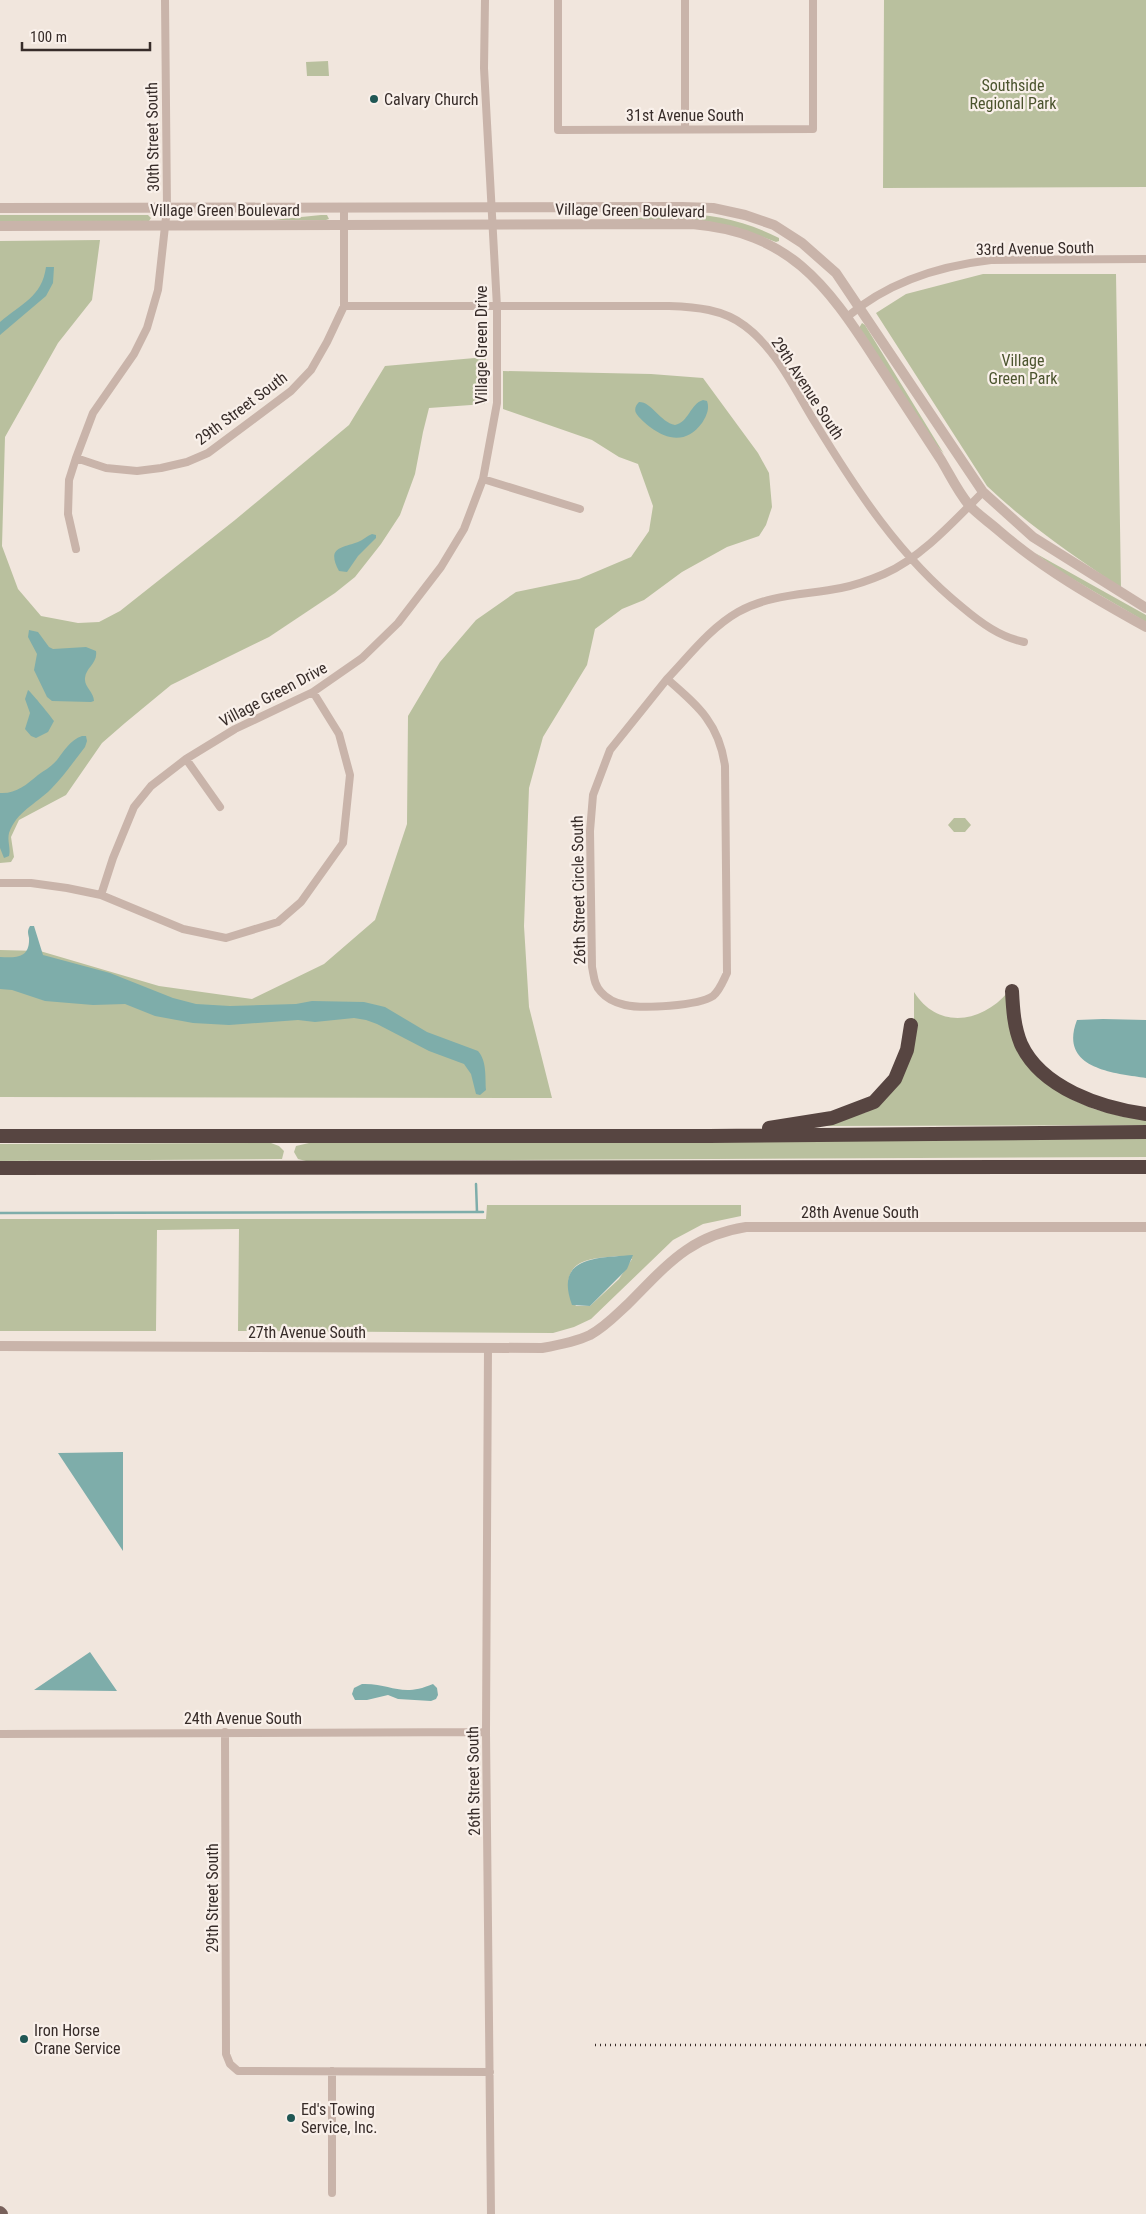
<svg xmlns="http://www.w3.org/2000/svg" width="1146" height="2214" viewBox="0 0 1146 2214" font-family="'Roboto Condensed',sans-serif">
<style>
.green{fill:#b9c09e;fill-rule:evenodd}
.water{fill:#7eadaa}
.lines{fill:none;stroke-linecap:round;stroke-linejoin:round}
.stream{stroke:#7eadaa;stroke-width:2.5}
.minor{stroke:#c9b4aa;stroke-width:8}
.tertiary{stroke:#c9b4aa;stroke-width:10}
.primary{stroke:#78615b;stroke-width:12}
.motorway{stroke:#574541;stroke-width:14}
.rail{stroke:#372c29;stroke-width:2.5;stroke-dasharray:1 4;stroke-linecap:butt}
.poi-dot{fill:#205754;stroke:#f9f0ea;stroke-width:2}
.labels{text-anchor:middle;stroke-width:4.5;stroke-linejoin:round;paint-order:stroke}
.park-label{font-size:16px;fill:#4b542e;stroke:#f9f0ea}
.poi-label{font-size:16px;fill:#372c29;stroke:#f9f0ea;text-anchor:start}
.street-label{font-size:16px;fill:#372c29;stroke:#f9f0ea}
</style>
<rect width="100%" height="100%" fill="#f1e6dd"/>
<path class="green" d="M884 0H1146V187L883 188Z
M328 61 329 76H307L306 62Z
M676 213C712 214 746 221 779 238V241L776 242 738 228 706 221 623 220Z
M0 215H148L151 218 149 221H0Z
M321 215H327L329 219 326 220H272Z
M100 240 92 300 58 343 5 437 2 546 18 589 41 616 78 623 99 622 120 611 235 520 349 425 385 366 486 357 485 404 429 408 423 432 415 474 400 515 381 544 355 577 335 593 269 637 171 685 125 723 102 743 66 795 19 820 11 837 14 857 11 862 0 863V241Z
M983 274H1116L1121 588C1074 556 1028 525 987 486L876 313 906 294Z
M862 323 865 325 944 454 926 433 859 328Z
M503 371 651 374 703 378 758 453 769 473 772 507 766 525 759 536 727 547 682 572 644 600 622 609 595 629 587 665 543 737 529 788 524 926 529 1007 552 1098 0 1097V950L40 951 159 986 252 999 324 964 375 920 407 824 408 716 440 662 476 620 516 592 579 579 631 557 649 531 653 506 638 464 619 457 592 440 503 409Z
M1035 553 1146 615V622L1059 571Z
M954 818H965L971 825 965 832H954L948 825Z
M914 992C938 1030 982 1023 1008 992L1013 1038 1071 1099 1094 1109 1124 1117 1146 1119V1125L821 1126 867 1112 884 1099 914 1036Z
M1146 1139V1157L306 1161 298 1159 294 1152 296 1146 309 1143Z
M271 1143 279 1146 284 1151 282 1159 0 1161V1144Z
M487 1205H741V1216L703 1224 673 1240 591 1319 574 1327 553 1333 238 1331 239 1229 157 1230 156 1331H0V1219H486ZM620 1256 632 1259 619 1279 590 1306H576C565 1291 564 1268 585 1261 596 1257 609 1257 620 1256Z"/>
<path class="water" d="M46 267H54L53 283 46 296 0 335V322C21 304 42 297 46 267Z
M703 400 707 401C710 409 706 417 702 423 687 443 669 441 650 427 646 424 639 418 636 413 634 409 636 405 639 402 652 402 660 422 675 425 689 422 690 404 703 400Z
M372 534 376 535V538L358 556 347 572 339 571C326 547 342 548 358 542 363 540 367 536 372 534Z
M29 630 38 632 49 647 53 649 86 647 96 651C98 663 86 667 85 678 84 687 94 692 94 701L91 702 52 701 47 697 34 670 37 654 28 637Z
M28 690C32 693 52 718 54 721L48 732 36 738 31 736 25 729 30 713 25 699Z
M82 736H86L87 741 85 747C74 761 63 777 51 789 35 805 17 811 9 833 7 842 11 848 9 856L4 858 0 848V793C16 794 26 785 38 775 45 770 51 767 57 760 64 751 70 740 82 736Z
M30 926H34L43 955 110 973 173 998 196 1004 230 1006 296 1004 312 1001 364 1002 385 1007 427 1032 478 1051C487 1061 485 1077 486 1090L480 1095 476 1094 471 1074 464 1064 429 1051 377 1024 366 1020 354 1018 315 1022 298 1020 229 1025 193 1023 155 1016 125 1004 93 1005 45 1001 12 990 0 989V957C16 958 30 958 29 938 28 933 27 931 30 926Z
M1103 1019 1146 1020V1078C1114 1073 1058 1069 1077 1020Z
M633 1255 627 1269 590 1306 572 1305C554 1256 597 1258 633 1255Z
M123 1452V1551L58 1453Z
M90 1652 117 1691 34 1690Z
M362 1684C392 1683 400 1698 433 1684L437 1688 438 1695 436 1699 431 1701 398 1699 388 1695 367 1700H355L352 1694 354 1688Z"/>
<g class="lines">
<path class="stream" d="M476 1184 477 1212
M0 1213 483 1212"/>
<path class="minor" d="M558 0V130L813 129V0
M685 129V0
M344 306H669C696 307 723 309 745 326 777 350 795 390 816 424 857 491 900 557 962 607 981 623 1000 637 1024 642
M847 317C888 282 939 266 991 260L1146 259
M76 458 106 468 137 471 161 468 187 462 208 453 291 391 311 370 327 342 344 306V207
M483 479 580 509
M76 549 68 514 69 480 76 458 93 413 134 354 147 328 158 290 167 208 165 0
M667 679C698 706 719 723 725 766L727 973C723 981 720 990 713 996 698 1006 642 1009 625 1005 616 1003 607 999 601 992 594 985 594 976 592 967L590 831 593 795 610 750Z
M667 679C689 656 710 628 738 612 770 594 806 595 841 588 856 585 870 580 884 574 921 558 955 520 983 492
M186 759 220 807
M0 883H31L67 888 101 895 183 929 226 938 278 922 301 902 343 843 350 775 339 734 313 692
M101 895 113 858 134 807 151 786 186 759 235 729 313 692 362 658 398 623 441 567 464 529 483 479 497 403V307L484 68 485 0
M488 1347 486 1732 491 2214
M225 1732 226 2054 230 2064 238 2071 490 2072
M0 1734 486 1732
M332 2071V2193"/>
<path class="tertiary" d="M0 208 682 207 713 208 745 215 774 225 802 243 836 273 983 492 1033 537 1146 608
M0 226 692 224C788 232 826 283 875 359 897 393 919 426 941 460 950 475 958 492 969 505 977 514 989 522 998 530 1043 569 1094 598 1146 627
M0 1346 542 1348C559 1345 575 1342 590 1335 605 1327 616 1315 628 1304 667 1265 689 1236 746 1227H1146"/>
<path class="primary" d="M0 2212 2 2214"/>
<path class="motorway" d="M1012 991C1013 1010 1014 1027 1021 1044 1041 1088 1101 1108 1146 1114
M769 1128 832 1118 874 1102 895 1079 907 1050 911 1025
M0 1136H709L1146 1132
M0 1168 1146 1167"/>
<path class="rail" d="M595 2045H1146"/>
</g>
<g class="poi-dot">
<circle cx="374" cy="99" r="5"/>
<circle cx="24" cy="2039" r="5"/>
<circle cx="291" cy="2118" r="5"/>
</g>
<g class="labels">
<g class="park-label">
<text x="1013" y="91">Southside<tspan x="1013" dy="18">Regional Park</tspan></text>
<text x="1023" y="366">Village<tspan x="1023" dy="18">Green Park</tspan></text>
</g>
<g class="poi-label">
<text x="384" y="105">Calvary Church</text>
<text x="34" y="2036">Iron Horse<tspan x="34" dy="18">Crane Service</tspan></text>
<text x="301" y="2115">Ed's Towing<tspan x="301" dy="18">Service, Inc.</tspan></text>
</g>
<g class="street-label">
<text x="685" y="121">31st Avenue South</text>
<text transform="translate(152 137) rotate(-91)" y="6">30th Street South</text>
<text x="225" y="216">Village Green Boulevard</text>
<text transform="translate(630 210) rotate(1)" y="6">Village Green Boulevard</text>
<text transform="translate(1035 248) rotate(-1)" y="6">33rd Avenue South</text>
<text transform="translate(481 345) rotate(-90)" y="6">Village Green Drive</text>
<text transform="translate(808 388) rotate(57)" y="6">29th Avenue South</text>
<text transform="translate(241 408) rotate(-37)" y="6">29th Street South</text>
<text transform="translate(273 694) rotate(-28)" y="6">Village Green Drive</text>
<text transform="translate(578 890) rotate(-91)" y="6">26th Street Circle South</text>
<text x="860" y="1218">28th Avenue South</text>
<text x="307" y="1338">27th Avenue South</text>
<text x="243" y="1724">24th Avenue South</text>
<text transform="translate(473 1781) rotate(-91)" y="6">26th Street South</text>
<text transform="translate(212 1898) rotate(-90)" y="6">29th Street South</text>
</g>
</g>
<path d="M22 42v8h128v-8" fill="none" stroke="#372c29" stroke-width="2.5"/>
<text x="30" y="42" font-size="15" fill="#372c29" stroke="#f9f0ea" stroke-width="4" paint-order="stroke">100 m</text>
</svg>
